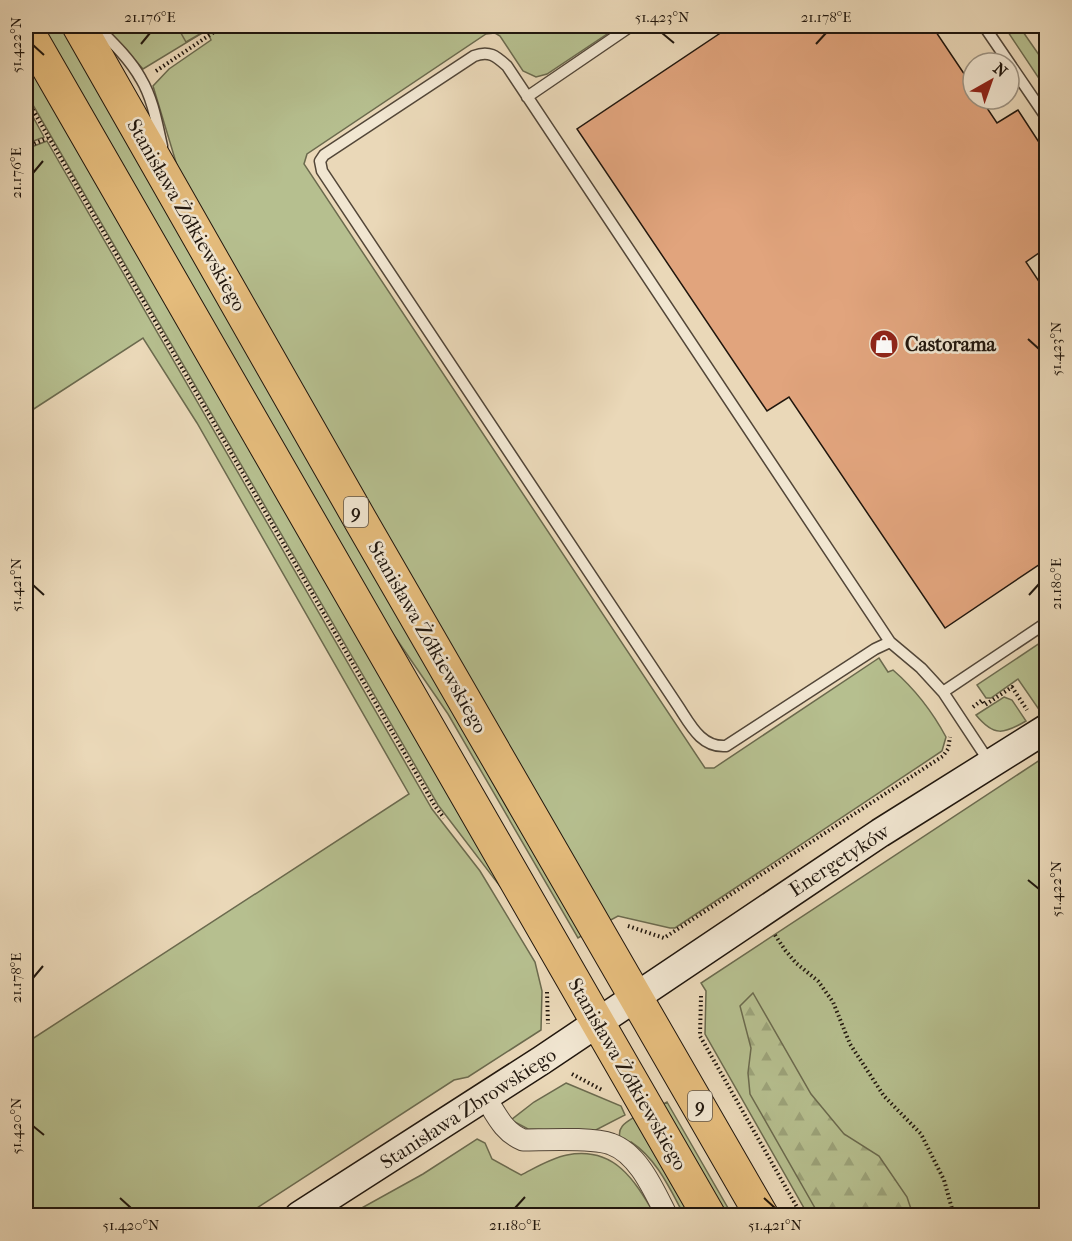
<svg xmlns="http://www.w3.org/2000/svg" width="1072" height="1241" viewBox="0 0 1072 1241" font-family="'IM FELL French Canon',serif">
<style>
.green{fill:#b6bf8f;stroke:#6b6a4e;stroke-width:1.5}
.forest{fill:url(#forest-firs);stroke:#6b6a4e;stroke-width:1.5}
.building{fill:#e1a47d;stroke:#20160d;stroke-width:1.5}
.lines{fill:none;stroke-linecap:round;stroke-linejoin:round}
.lane-casing{stroke:#524638;stroke-width:13}
.street-casing{stroke:#524638;stroke-width:23}
.secondary-casing{stroke:#20160d;stroke-width:31}
.primary-casing{stroke:#20160d;stroke-width:35}
.path{stroke:#20160d;stroke-width:4;stroke-dasharray:1.5 3;stroke-linecap:butt}
.lane{stroke:#f1e6d1;stroke-width:10}
.street{stroke:#f1e6d1;stroke-width:21}
.secondary{stroke:#f1e6d1;stroke-width:28}
.primary{stroke:#e5bc7c;stroke-width:33}
.ticks{fill:none;stroke:#20160d;stroke-width:2}
.labels{text-anchor:middle;stroke-width:5;stroke-linejoin:round;paint-order:stroke}
.shield{fill:#f1e6d1;stroke:#5f5448;stroke-width:1.5}
.shield-label{font-size:18px;font-weight:bold;fill:#20160d}
.street-label{font-size:20px;fill:#20160d;stroke:#f1e6d1}
.poi-label{font-size:20px;font-weight:bold;fill:#20160d;stroke:#f1e6d1;text-anchor:start}
.neatline{fill:none;stroke:#20160d;stroke-width:2}
.ticks-label{font-size:15px;text-anchor:middle;fill:#20160d}
</style>
<defs>
<pattern id="forest-firs" width="22" height="20" patternUnits="userSpaceOnUse" patternTransform="scale(1.5)"><rect width="22" height="20" fill="#b6bf8f"/><path d="M5 1l3.5 6h-7zM16 11l3.5 6h-7z" fill="#9ca37a"/></pattern>
</defs>
<rect width="100%" height="100%" fill="#ead8b8"/>
<filter id="stains"><feTurbulence type="fractalNoise" baseFrequency=".00333" numOctaves="4"/><feColorMatrix values="0 0 0 0 .2 0 0 0 0 .09 0 0 0 0 .02 0 0 0 .5 -.17"/></filter>
<radialGradient id="worn" r=".72"><stop offset=".6" stop-color="#630" stop-opacity="0"/><stop offset="1" stop-color="#630" stop-opacity=".3"/></radialGradient>
<path class="green" d="M39 26H65L583 935 578 938 448 714 380 615Z
M104 26H619L547 74 536 77 523 71 500 36 495 33 486 34 307 154 304 164 705 768H714L879 658 888 672 893 670C916 690 932 711 946 737L942 751 675 928H670L618 916 607 922 178 169 153 86 169 69 211 40 207 30 143 69Z
M1004 26H1019L1046 65V89Z
M26 57 512 902 438 805 26 93Z
M26 104 44 137 26 144Z
M47 141 432 809 480 871 535 962 542 991 541 1030 468 1077 454 1080 246 1215H26V1043L409 794 197 423 143 338 26 414V149Z
M1046 639V707L1040 711 1018 679 991 698H986L977 685Z
M1004 697 1012 700 1026 721C1004 734 994 737 976 715Z
M1046 756V1215H808L705 1034 706 991 701 983Z
M566 1083 621 1106 625 1115 592 1132 528 1129 511 1120 534 1102Z
M667 1102 732 1215H724L661 1105Z
M636 1116 693 1215H684C670 1189 657 1159 631 1142L629 1144 620 1138C617 1126 627 1122 636 1116Z
M477 1139 485 1143 492 1159 521 1175C535 1168 551 1158 567 1155 615 1146 635 1181 655 1215H349L423 1174Z"/>
<path class="forest" d="M177 26H214L186 42Z
M753 993 811 1094 844 1134 879 1156 907 1197 913 1215H819L750 1094 748 1073 751 1048 740 1006Z"/>
<path class="building" d="M731 26H932L973 87V99H981L997 123 1018 110 1046 153V248L1026 262 1046 292V560L945 628 789 397 767 411 577 129Z"/>
<g class="lines">
<g class="lane-casing">
<path id="lane" d="M96 26C112 42 130 59 141 79 153 99 157 124 162 146
M984 26 1046 117
M527 97 631 26
M890 642 875 649 726 746C701 748 690 724 678 706L322 171 320 161 324 155 474 56C489 50 496 56 507 66L890 642 921 668 943 692 990 763
M943 692 1046 623"/>
</g>
<g class="street-casing">
<path id="street" d="M485 1097C496 1114 503 1132 523 1140 544 1140 593 1137 611 1144 639 1154 654 1191 667 1216"/>
</g>
<g class="secondary-casing">
<path id="secondary" d="M299 1216 542 1060 880 833 1046 729"/>
</g>
<g class="primary-casing">
<path id="primary" d="M79 26 358 516 762 1216
M26 29 709 1216"/>
</g>
<path class="path" d="M156 71 217 30 229 26
M26 98 435 806 444 818
M26 147 48 138
M973 707 982 700 985 705 1012 687 1027 710
M628 926 664 938 943 756 948 749 950 737
M775 935 785 950 796 963 818 981 833 1002 850 1044 884 1096 921 1134 944 1180 954 1216
M547 992 548 1024
M701 996 700 1036 802 1216
M572 1074 602 1090
M265 1216 274 1209"/>
<use href="#lane" class="lane"/>
<use href="#street" class="street"/>
<use href="#secondary" class="secondary"/>
<use href="#primary" class="primary"/>
</g>
<path class="ticks" d="M662 33 674 43M141 44 150 33M816 44 826 33M33 45 44 55M33 173 43 161M1028 339 1039 349M33 585 44 595M1029 595 1039 584M1028 880 1039 889M33 978 43 966M33 1126 44 1135M120 1198 131 1208M764 1198 775 1208M515 1208 525 1197"/>
<defs>
<g id="shop-disc" transform="scale(1.5)"><circle r="9.5" fill="#8f2418" stroke="#f1e6d1"/><path d="M-5-2.5h2.3a2.7 3.5 0 0 1 5.4 0H5L5.5 6h-11ZM-1.5-2.5h3a1.5 2.3 0 0 0-3 0Z" fill="#fff"/></g>
</defs>
<g fill-rule="evenodd">
<use href="#shop-disc" x="884" y="344"/>
</g>
<g class="labels">
<g class="shield">
<rect x="344" y="497" width="24" height="30" rx="4.5"/>
<rect x="688" y="1091" width="24" height="30" rx="4.5"/>
</g>
<g class="shield-label">
<text x="356" y="518">9</text>
<text x="700" y="1112">9</text>
</g>
<g class="street-label">
<text transform="translate(187 215) rotate(60)" y="7">Stanisława Żółkiewskiego</text>
<text transform="translate(428 637) rotate(60)" y="7">Stanisława Żółkiewskiego</text>
<text transform="translate(839 860) rotate(-33)" y="7">Energetyków</text>
<text transform="translate(628 1074) rotate(60)" y="7">Stanisława Żółkiewskiego</text>
<text transform="translate(468 1108) rotate(-33)" y="7">Stanisława Zbrowskiego</text>
</g>
<g class="poi-label">
<text x="905" y="351">Castorama</text>
</g>
</g>
<rect width="1072" height="1241" fill="none" stroke="#ead8b8" stroke-width="66"/>
<g transform="translate(991 81) rotate(40)"><circle r="28" fill="#f1e6d1" stroke="#9d9383" stroke-width="1.5"/>
<path d="M0-4.5L10 22L0 15L-10 22Z" fill="#8f2418"/>
<text y="-9" font-size="16" font-weight="bold" text-anchor="middle" fill="#20160d">N</text>
</g>
<rect x="33" y="33" width="1006" height="1175" class="neatline"/>
<g class="ticks-label">
<text x="150" y="22">21.176°E</text>
<text x="662" y="22">51.423°N</text>
<text x="826" y="22">21.178°E</text>
<text transform="translate(16 45) rotate(-90)" y="5">51.422°N</text>
<text transform="translate(16 173) rotate(-90)" y="5">21.176°E</text>
<text transform="translate(1056 349) rotate(-90)" y="5">51.423°N</text>
<text transform="translate(1056 584) rotate(-90)" y="5">21.180°E</text>
<text transform="translate(16 585) rotate(-90)" y="5">51.421°N</text>
<text transform="translate(1056 889) rotate(-90)" y="5">51.422°N</text>
<text transform="translate(16 978) rotate(-90)" y="5">21.178°E</text>
<text transform="translate(16 1126) rotate(-90)" y="5">51.420°N</text>
<text x="131" y="1230">51.420°N</text>
<text x="515" y="1230">21.180°E</text>
<text x="775" y="1230">51.421°N</text>
</g>
<rect width="100%" height="100%" filter="url(#stains)"/>
<rect width="100%" height="100%" fill="url(#worn)"/>
</svg>
